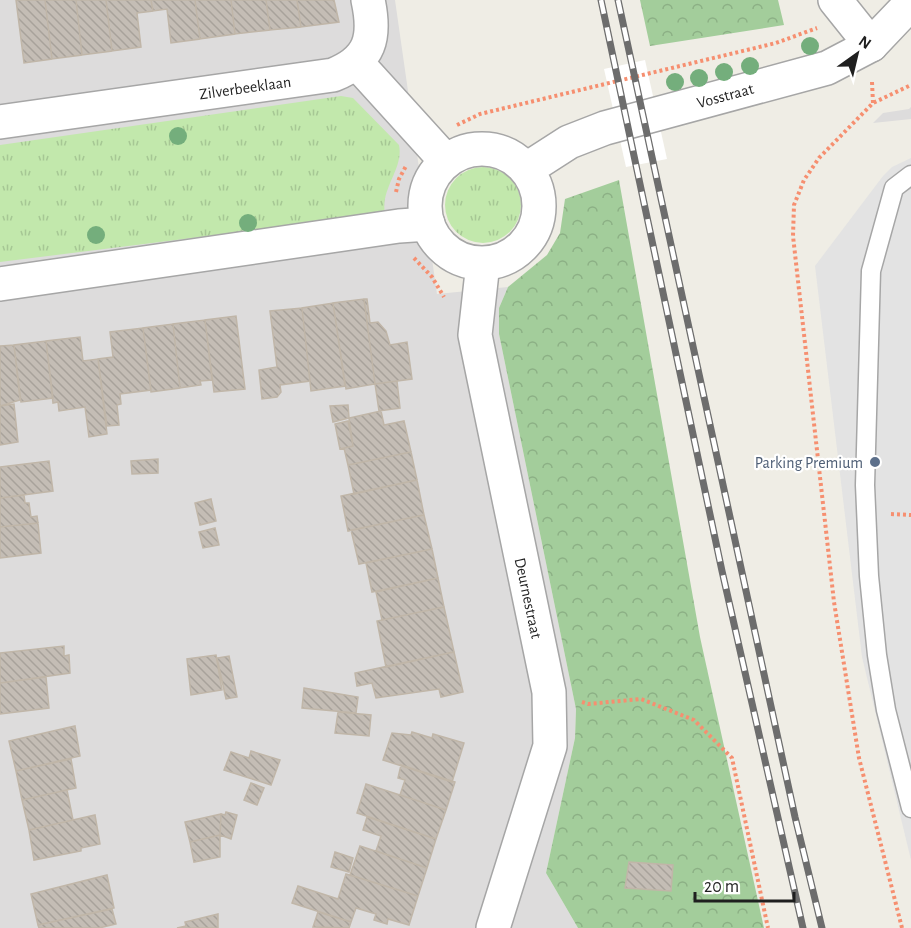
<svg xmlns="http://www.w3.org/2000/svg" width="911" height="928" viewBox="0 0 911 928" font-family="'Alegreya Sans',sans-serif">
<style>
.residential{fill:#dddcdc}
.grass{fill:url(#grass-tufts)}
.forest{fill:url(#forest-crowns)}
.parking{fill:#e3e3e3}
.pier{fill:#fff}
.building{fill:url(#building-back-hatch);stroke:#c0b6a8;stroke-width:1.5}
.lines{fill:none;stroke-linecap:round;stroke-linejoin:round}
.service-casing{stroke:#a6a6a6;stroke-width:21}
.minor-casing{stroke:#a6a6a6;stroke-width:36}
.tertiary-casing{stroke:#a6a6a6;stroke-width:36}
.path{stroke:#f68f70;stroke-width:4;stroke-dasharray:3 3;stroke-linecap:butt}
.service{stroke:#fff;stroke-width:18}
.minor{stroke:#fff;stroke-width:33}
.tertiary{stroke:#fff;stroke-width:33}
.rail-casing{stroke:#6d6d6d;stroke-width:7}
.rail{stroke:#fff;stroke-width:4.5;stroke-dasharray:14;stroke-linecap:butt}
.tree{fill:#74ae7c}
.service-dot{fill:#5c6f8a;stroke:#fff;stroke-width:2}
.labels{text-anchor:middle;stroke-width:4.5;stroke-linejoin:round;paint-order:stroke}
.street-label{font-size:16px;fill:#1f1f1f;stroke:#fff}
.service-label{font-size:16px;fill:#4e5e75;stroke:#fff;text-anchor:end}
</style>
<defs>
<pattern id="grass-tufts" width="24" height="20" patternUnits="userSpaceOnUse" patternTransform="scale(1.5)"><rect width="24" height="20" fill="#c2e8ac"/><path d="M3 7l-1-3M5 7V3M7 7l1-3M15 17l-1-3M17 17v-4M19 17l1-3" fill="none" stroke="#a6c794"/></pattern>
<pattern id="forest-crowns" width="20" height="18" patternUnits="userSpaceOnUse" patternTransform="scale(1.5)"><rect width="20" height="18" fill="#a3cd9b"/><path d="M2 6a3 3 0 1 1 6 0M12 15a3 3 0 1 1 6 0" fill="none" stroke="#8cb085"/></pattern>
<pattern id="building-back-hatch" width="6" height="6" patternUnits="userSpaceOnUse" patternTransform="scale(1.5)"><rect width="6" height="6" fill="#c4bdb5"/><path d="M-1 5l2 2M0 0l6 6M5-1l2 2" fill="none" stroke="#a8a29b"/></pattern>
</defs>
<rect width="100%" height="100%" fill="#efede5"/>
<path class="residential" d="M0 0H395L437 294 508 287 499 308V334L576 709 575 738 546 873 578 928H0Z
M911 107V119L873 123 883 113 909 109Z"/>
<path class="grass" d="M341 96 353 98 399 145C404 169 380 188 385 214L0 262V145Z
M445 205a38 38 0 1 1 76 0a38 38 0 1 1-76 0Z"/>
<path class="forest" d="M640 0H778L784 25 650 46Z
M619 180 700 637 764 928H578L546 873 575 738 576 709 499 334V308L508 287 547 255 560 233 565 199Z"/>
<path class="parking" d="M911 158V860L862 657 815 266 883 176 892 167Z"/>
<path class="pier" d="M645 60 667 159 626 167 604 69Z"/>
<path class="building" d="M16 0H45L52 59 24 63Z
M45 0H76L82 55 52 59Z
M76 0H106L112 51 82 55Z
M106 0H151L153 11 137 13 141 47 112 51Z
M151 0H195L200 39 171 43 167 9 153 11Z
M195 0H231L235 34 200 39Z
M231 0H266L270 30 235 34Z
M266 0H297L301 27 270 30Z
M297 0H334L339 22 301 27Z
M364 299H367L370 323 378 322 386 331 390 345 407 342 412 379 375 384Z
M364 299 375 384 346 389 333 303Z
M333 303 345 386 311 391 302 308Z
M302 308 310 381 280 385 281 392 277 397 262 399 259 370 277 367 270 311Z
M236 316 245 389 214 392 205 320Z
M205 320 212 380 200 381 201 385 180 388 173 324Z
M173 324 180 388 151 392 143 328Z
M143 328 151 390 120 394 121 404 117 405 119 425 107 426 98 359 113 357 110 332Z
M80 337 83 361 98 359 107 434 89 437 85 407 59 411 58 402 53 403 46 341Z
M46 341 53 398 21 402 14 345Z
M14 345 20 400 0 406V346Z
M397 381 400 408 379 411 375 384Z
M14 404 18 442 0 445V406Z
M348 405 349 418 333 422 330 406Z
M381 411 384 425 404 421 411 452 348 465 344 448 353 446 349 418Z
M348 421 353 446 340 449 335 424Z
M411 452 417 480 354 494 348 465Z
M158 459V473L132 474 131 461Z
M49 461 53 491 0 498V467Z
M417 480 424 515 348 531 341 496Z
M24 495 25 503H29L31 517 37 516 38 523 0 527V498Z
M211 499 216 521 200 525 195 503Z
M424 515 432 549 359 564 351 530Z
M38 523 41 553 0 558V527Z
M215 528 219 545 203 548 199 532Z
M432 549 438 578 372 592 366 563Z
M438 578 444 607 382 620 376 592Z
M444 607 454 652 386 667 377 621Z
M64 646V656L69 655 70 673 0 683V653Z
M454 652 463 692 441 697 439 689 376 698 372 683 357 686 355 673Z
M216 655 222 690 191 695 187 659Z
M229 656 237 697 226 699 217 658Z
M46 677 49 708 0 714V683Z
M304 688 358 697 356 713 302 708Z
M338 712 371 715 369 736 335 733Z
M75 726 80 756 16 771 9 741Z
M412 732 432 738 433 734 464 743 452 782 383 760 392 733 411 735Z
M251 751 280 760 271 785 224 770 231 752 249 758Z
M71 759 76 788 22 800 16 771Z
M401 765 455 782 446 810 400 795 405 780 398 778Z
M251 783 264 788 257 805 244 800Z
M366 784 446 810 436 839 357 813Z
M67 790 73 820 29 830 22 800Z
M226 812 237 815 231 839 220 835 221 814 225 815Z
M221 814 220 835 190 842 185 822Z
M95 815 100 844 81 848V851L34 860 29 830Z
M367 817 436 839 427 868 376 851 381 836 363 830Z
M220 835V857L194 862 190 842Z
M360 846 427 868 418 896 350 875Z
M335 852 353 858 349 872 331 867Z
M629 862 673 865 671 891 625 888Z
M346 874 418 896 409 925 388 919 387 924 374 920 376 914 356 908 351 922 292 903 298 886 338 899Z
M107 875 114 908 38 925 31 894Z
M112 909 116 924 99 928H39L38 925Z
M318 912 351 922 349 928 313 927Z
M218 914V928H177L186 926 185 922Z"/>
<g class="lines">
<g class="service-casing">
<path id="service" d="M911 175 894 188 871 271 865 485 869 576 877 655 886 710 911 808"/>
</g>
<g class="minor-casing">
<path id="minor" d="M835 0 871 45
M357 63 446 161
M0 122 333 75C371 60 376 37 368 0
M0 284 399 226 428 224"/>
</g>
<g class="tertiary-casing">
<path id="tertiary" d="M425 206a57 57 0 1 1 114 0a57 57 0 1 1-114 0Z
M527 169 569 142 605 128 827 68 871 45 911 3
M483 263 475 335 549 692 550 746 493 928"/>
</g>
<path class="path" d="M872 82 873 103
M457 125 480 114 776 43 817 28
M396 192 399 179 406 166
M414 258 432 277 444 297
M891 514 911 515
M582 702 588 704 641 699 694 720 732 758 768 928
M902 928 859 758 834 602 793 236 794 205 804 180 819 158 873 103 911 85"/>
<use href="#service" class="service"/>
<use href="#minor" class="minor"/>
<use href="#tertiary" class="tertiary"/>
<g class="rail-casing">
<path id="rail" d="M601 0 722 571 803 928
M618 0 795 817 822 928"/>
</g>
<use href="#rail" class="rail"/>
</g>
<g class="tree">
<circle cx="810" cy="46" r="9"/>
<circle cx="750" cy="66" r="9"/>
<circle cx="724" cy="72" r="9"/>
<circle cx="699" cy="78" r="9"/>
<circle cx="675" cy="82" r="9"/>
<circle cx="178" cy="136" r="9"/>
<circle cx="248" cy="223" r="9"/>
<circle cx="96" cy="235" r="9"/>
</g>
<circle class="service-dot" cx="875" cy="462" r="6"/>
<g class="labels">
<g class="street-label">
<text transform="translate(245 87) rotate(-8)" y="6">Zilverbeeklaan</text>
<text transform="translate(725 95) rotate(-15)" y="6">Vosstraat</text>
<text transform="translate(529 598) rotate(78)" y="6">Deurnestraat</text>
</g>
<g class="service-label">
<text x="863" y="468">Parking Premium</text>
</g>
</g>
<g transform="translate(857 54) rotate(34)" stroke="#ffffff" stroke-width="4.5" paint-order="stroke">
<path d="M0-4.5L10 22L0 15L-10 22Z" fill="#1f1f1f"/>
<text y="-9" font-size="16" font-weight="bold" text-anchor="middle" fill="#1f1f1f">N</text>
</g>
<path d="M695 892v9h99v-9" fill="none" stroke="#1f1f1f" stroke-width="3"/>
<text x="704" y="892" font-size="18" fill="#1f1f1f" stroke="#ffffff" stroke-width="4.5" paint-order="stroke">20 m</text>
</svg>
